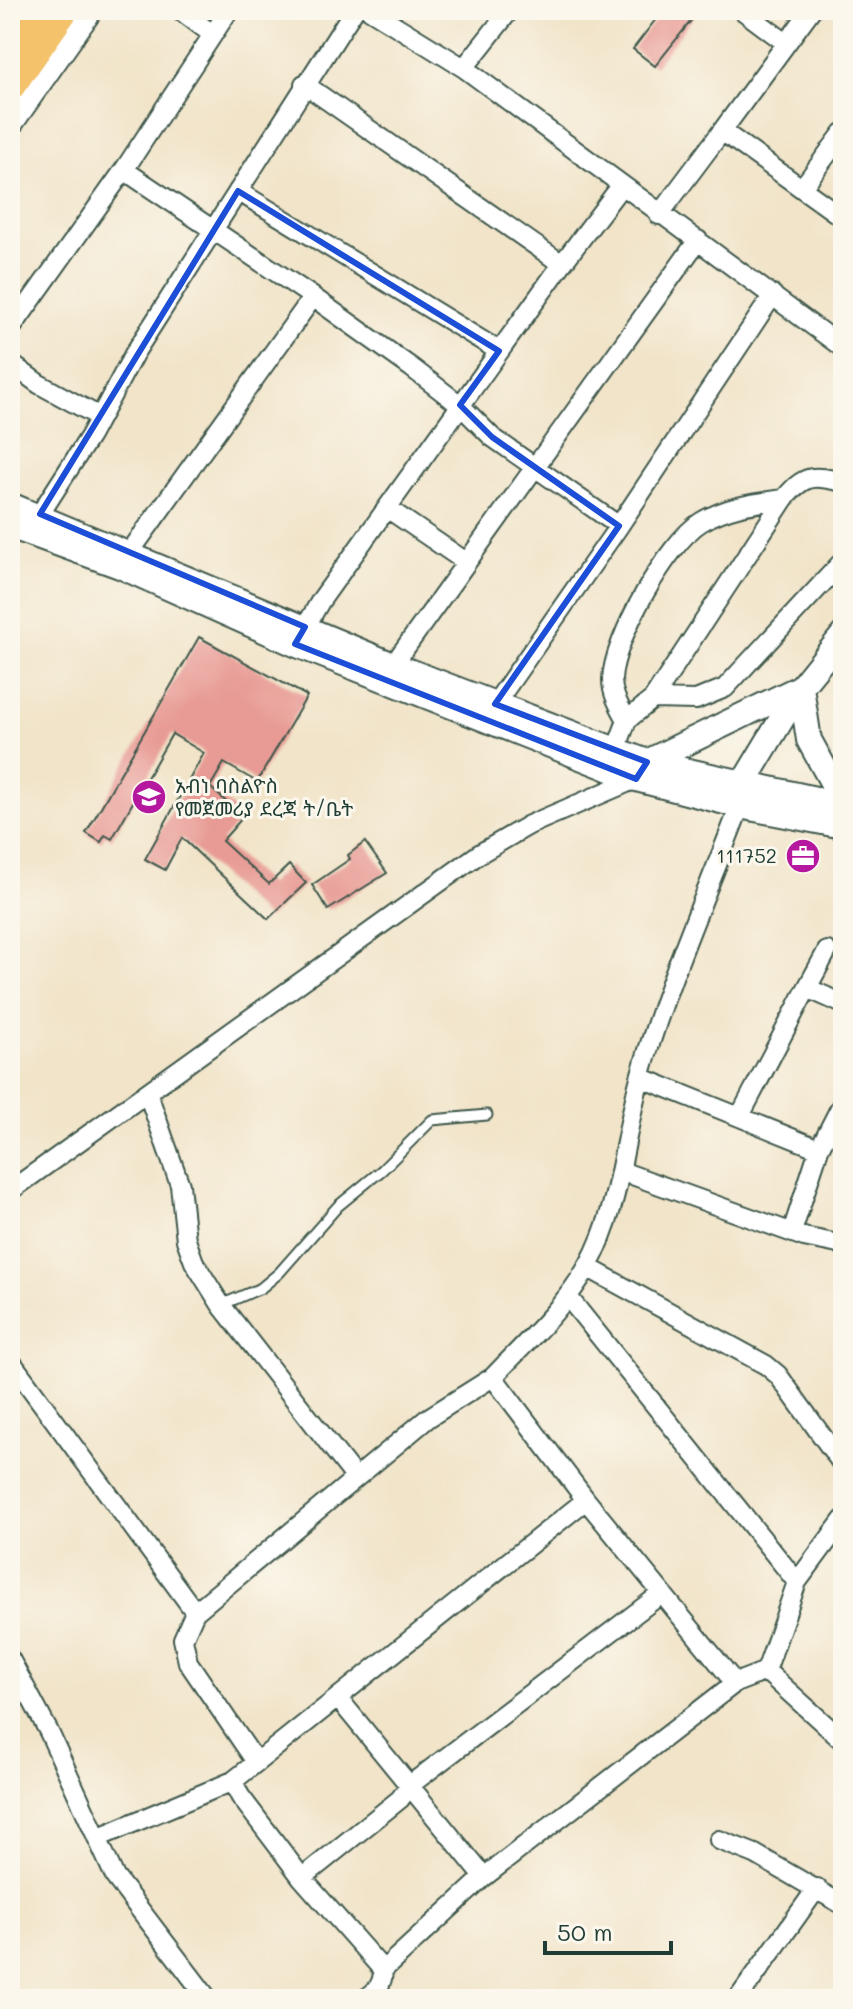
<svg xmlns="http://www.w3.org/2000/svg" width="853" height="2009" viewBox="0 0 853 2009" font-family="Mali,'Noto Sans Ethiopic',sans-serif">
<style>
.building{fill:#e89b95}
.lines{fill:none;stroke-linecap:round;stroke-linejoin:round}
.service-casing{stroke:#3e564a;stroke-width:13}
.minor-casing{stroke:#3e564a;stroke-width:22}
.tertiary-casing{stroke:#3e564a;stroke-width:28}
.trunk-casing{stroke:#3e564a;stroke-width:36}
.service{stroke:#fff;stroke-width:9}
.minor{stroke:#fff;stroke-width:18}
.tertiary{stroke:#fff;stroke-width:24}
.trunk{stroke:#f3c26a;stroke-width:32}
.marked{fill:none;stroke:#1d4ed8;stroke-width:6;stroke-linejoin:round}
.labels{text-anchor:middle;stroke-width:6;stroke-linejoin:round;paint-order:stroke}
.poi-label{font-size:20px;fill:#1f3d34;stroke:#fbf7ec;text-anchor:start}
</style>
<rect width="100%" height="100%" fill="#fbf7ec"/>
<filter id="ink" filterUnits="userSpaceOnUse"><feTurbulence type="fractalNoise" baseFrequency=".0125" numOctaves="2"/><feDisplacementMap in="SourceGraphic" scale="16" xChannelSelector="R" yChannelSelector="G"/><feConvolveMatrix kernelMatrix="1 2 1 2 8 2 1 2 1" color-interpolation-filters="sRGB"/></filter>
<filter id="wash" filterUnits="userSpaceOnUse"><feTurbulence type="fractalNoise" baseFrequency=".006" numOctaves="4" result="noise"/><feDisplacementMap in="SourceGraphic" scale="32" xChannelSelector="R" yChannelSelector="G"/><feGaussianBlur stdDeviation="1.8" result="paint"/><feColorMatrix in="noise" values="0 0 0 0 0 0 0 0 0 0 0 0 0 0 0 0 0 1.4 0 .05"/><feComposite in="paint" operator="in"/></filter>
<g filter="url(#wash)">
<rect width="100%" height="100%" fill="#f1e4c9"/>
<g id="blocks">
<path class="building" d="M663 10H685L694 17 655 66 633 49Z
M199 637 307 696 257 782 224 763 210 787 243 817 222 841 269 884 289 865 306 883 268 919 182 838 165 870 145 859 204 753 172 734 112 839 105 835 101 842 86 833Z
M365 842 387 873 328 910 312 885 350 859 348 855Z"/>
</g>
</g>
<g filter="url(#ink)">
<use href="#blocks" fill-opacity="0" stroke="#3e564a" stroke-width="2"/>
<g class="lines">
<g class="service-casing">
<path id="service" d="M221 1305 261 1288 279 1273 338 1206 382 1170 432 1120 487 1115"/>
</g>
<g class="minor-casing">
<path id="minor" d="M180 10 212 34
M370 10 464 68 843 348
M742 10 786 43
M811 10 722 131 843 218
M464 68 510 10
M304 84 562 264 621 186
M124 170 313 297
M802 188 843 133
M238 191 499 351
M659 215 722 131
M10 330 124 170 229 10
M10 363 39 384 100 417
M387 508 466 562
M40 514 90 436 134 354 354 10
M130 552 313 297 412 368 460 405 492 437 619 526 773 295
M299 638 321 600 562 264
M393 665 698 240
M653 699 696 700 725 688 843 561
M495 704 619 526
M627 720C620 707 612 695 612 680 613 640 667 543 701 522 727 506 755 503 784 499
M616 750 627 720 653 699 784 499C805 474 812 475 843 482
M827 951 807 988 843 1004
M640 1077 819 1149
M148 1094 180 1185 186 1240 194 1262 221 1305 355 1477
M740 1116 807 988
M621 1171 804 1237 843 1245
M10 1191 479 854 529 825 636 779 639 775
M792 1232 819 1149 843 1102
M587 1267 766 1365 778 1375 843 1465
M568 1297 797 1582
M10 1360 195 1612 428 1418 493 1377
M195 1612 183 1639 188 1662 256 1762
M10 1659 49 1732 115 1877 208 1999
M766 1671 843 1741
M735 1683 586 1500 493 1377C526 1342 564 1308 588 1266 621 1207 623 1138 641 1074 667 982 706 895 740 806
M338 1698 484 1877
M233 1781 240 1796 302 1878 383 1970
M97 1838 233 1781 586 1500
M719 1840 755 1854 843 1905
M302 1878 400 1799 410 1785 661 1594
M365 1999C377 1991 383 1984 383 1970L484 1877 735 1683 766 1671 797 1582 843 1520
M738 1999 817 1888"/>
</g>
<g class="tertiary-casing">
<path id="tertiary" d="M10 124 90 10
M10 505 393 665 647 762 843 805
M10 526 120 566 295 644 636 779 740 806 843 826
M647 762 801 687 809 740 843 802
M742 785 801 687 843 635"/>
</g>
<g class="trunk-casing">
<path id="trunk" d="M10 43 33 10
M10 84 62 10"/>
</g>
<use href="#service" class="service"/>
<use href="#minor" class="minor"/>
<use href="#tertiary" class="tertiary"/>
<use href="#trunk" class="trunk"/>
</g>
</g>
<path class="marked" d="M238 191 499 351 460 405 492 437 619 526 495 704 647 762 636 779 295 644 305 627 40 514Z"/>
<defs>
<g id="school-disc" transform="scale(1.8)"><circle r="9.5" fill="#b5179e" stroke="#fbf7ec"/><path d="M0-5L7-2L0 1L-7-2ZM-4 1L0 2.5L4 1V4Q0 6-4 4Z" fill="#fff"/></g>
<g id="office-disc" transform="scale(1.8)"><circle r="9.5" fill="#b5179e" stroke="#fbf7ec"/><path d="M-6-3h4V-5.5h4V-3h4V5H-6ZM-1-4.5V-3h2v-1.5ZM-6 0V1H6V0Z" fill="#fff"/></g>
</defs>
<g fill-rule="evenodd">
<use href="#school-disc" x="149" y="797"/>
<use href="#office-disc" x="803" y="856"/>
</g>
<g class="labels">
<g class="poi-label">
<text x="175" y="793">አብነ ባስልዮስ<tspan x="175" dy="23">የመጀመሪያ ደረጃ ት/ቤት</tspan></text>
<text x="777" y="863" text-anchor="end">111752</text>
</g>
</g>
<rect width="853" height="2009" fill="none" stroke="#fbf7ec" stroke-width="40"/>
<path d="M545 1941v12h126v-12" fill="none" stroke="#1f3d34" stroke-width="4"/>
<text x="557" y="1941" font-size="24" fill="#1f3d34" stroke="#fbf7ec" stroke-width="6" paint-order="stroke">50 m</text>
</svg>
